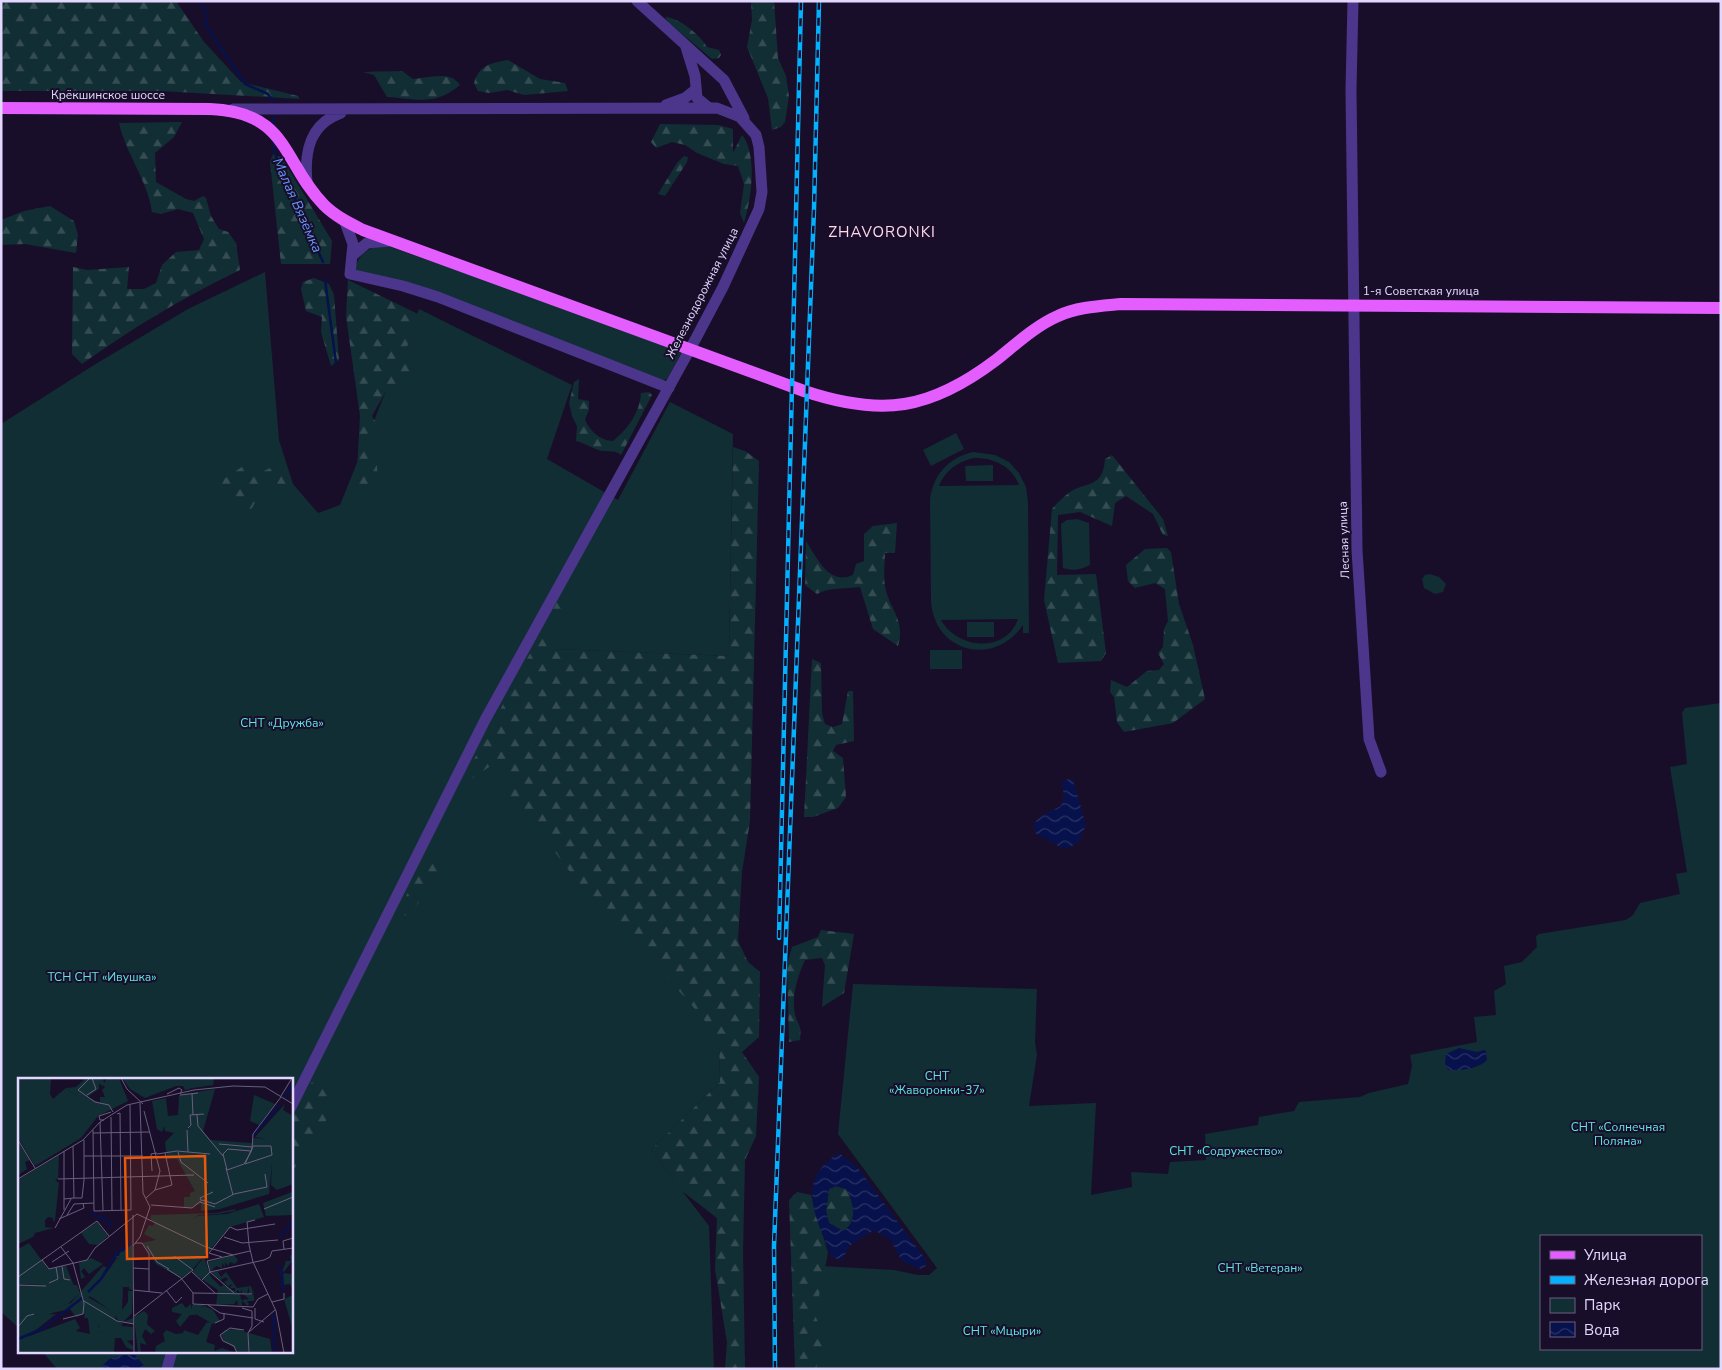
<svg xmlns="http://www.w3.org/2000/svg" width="1722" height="1370" viewBox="0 0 1722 1370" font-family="'Nunito Sans',sans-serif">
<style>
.green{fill:#112e34;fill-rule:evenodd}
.forest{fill:url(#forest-firs)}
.water{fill:url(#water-waves);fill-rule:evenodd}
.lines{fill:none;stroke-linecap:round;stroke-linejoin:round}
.stream{stroke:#07114b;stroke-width:2.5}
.minor{stroke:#4b368c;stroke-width:11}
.major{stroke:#e45eff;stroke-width:12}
.rail-casing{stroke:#03b1ff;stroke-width:4.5}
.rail{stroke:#190e2a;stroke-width:2.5;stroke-dasharray:8;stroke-linecap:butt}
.labels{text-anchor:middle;stroke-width:4;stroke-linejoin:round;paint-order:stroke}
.street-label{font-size:12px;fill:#e4d7ff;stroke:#190e2a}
.park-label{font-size:12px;fill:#5ae8e2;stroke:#190e2a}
.water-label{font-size:14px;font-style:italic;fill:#6598ff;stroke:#190e2a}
.quarter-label{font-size:15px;letter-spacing:1px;fill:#ffd9e9;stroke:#190e2a}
.inset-river{fill:none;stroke:#07114b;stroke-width:2.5}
.inset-road{fill:none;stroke:#6a5e7f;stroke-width:1}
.view{fill:#e8590c;fill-opacity:0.15;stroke:#e8590c;stroke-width:2.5}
.inset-edge{fill:none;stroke:#e4d7ff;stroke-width:2.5}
</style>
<defs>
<pattern id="forest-firs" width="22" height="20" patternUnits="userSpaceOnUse" patternTransform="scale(1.25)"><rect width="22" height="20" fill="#112e34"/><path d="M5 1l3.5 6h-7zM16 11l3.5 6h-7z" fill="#344c52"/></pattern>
<pattern id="water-waves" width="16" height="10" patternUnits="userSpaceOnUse" patternTransform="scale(1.25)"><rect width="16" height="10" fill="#07114b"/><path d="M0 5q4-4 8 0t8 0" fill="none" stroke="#2b3366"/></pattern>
</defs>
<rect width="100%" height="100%" fill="#190e2a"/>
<path class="green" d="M385 245 674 347 673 350 681 353 667 379 658 382 549 338 353 274C358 255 365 248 385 245Z
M265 272 279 440 293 484 318 513 340 505 419 309 572 385 547 459 618 500 670 402 733 434 729 656 555 649 713 1019 719 1045 720 1082 651 1150 709 1226 714 1369H57L42 1351H291V1079H19V1328L1 1312V424L94 365 188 309Z
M956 433 964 449 931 466 923 450Z
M973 452 995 455 1009 462 1019 473 1026 487 1028 502 1029 633H1023V625C994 668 933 652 931 600L930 500C933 475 948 458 973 452ZM973 458C993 457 1012 466 1019 485L939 486C945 470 958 462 973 458ZM1018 619C1006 654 957 649 941 620Z
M993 465V481H966L965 466Z
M1077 519 1089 523 1090 565C1080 570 1073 571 1063 568L1061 524 1067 520Z
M1430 574 1439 577 1446 584 1443 592 1435 594 1424 588 1422 579 1425 575Z
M967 622H994V637H967Z
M930 650H962V669H930Z
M1721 703V1369H804L821 1266 894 1270 918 1275H929L937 1268 838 1134 853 984 1037 989 1035 1042 1037 1055 1029 1106 1096 1103 1091 1195 1132 1187 1131 1172 1168 1174 1170 1162 1206 1160 1205 1134 1258 1125 1259 1117 1294 1111 1299 1102 1360 1097 1369 1093 1408 1084 1412 1066 1410 1055 1477 1042 1474 1017 1496 1015 1494 991 1506 984 1504 966 1522 962 1537 947 1536 936 1539 934 1626 920 1633 915 1640 903 1680 894 1676 874 1687 872 1670 767 1687 764 1682 713 1685 708ZM1541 1236H1701V1349H1541Z"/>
<path class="forest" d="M1 1H176L204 42 241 82 298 96 300 99 162 91H1Z
M751 1H774L778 58 786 76 789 96 785 122 781 127 772 130 768 98 747 47 752 20Z
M665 17C680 18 700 35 707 47L719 50 721 55 719 58 712 59 669 23Z
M508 60 540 79 565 83 568 91 524 95 507 90 489 93 478 91 474 83C479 65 491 63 508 60Z
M402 71 413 79C429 78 450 70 460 85 435 106 418 99 387 97L374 75 363 72Z
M182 122 174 137 155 153 156 182 186 199 194 201 203 196 206 198 211 216 219 229 228 232 236 243 240 270C184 297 132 328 82 364L72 354 73 267 87 270 129 267 127 289H144L156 283 162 265 176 252 199 250 204 239 193 213 178 209 161 214 152 212C148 181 126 154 119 123Z
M660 124 718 125 733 129V153L742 135C758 155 751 200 744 223L740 213 744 184 738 166 724 164 697 153 685 145 672 142 656 148 651 142Z
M273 154 282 158 332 241 330 264H281L270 162Z
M684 156 688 157 687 162 665 196 658 194 677 163Z
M50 206 74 221 78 235 76 253 25 244 1 245V220L24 211Z
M314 278 329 284 334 295 339 360 331 366 321 332 322 317 306 311 301 289 303 282Z
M348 280 420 315 404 354 415 366 410 373 386 391 372 416 378 426 376 437 368 448 377 466 378 482 356 490 360 416 346 316Z
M579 379 578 399 589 401V410L585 419C588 430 601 441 613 441 628 429 640 412 641 393L649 392 652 395 621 455C615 450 612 452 605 451 595 451 586 443 576 441L577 426 572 416 569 403 574 382Z
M733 447 745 451 759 461 750 821 742 872 738 941 748 962 760 972 759 1037 742 1052 759 1077 756 1136 745 1160 743 1251 745 1369H725L727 1342 715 1269 717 1218 682 1191 651 1150 720 1082 719 1045 703 1018 632 938 573 876 534 824 508 796 509 776 492 765 473 778 468 776 469 769 559 598 565 602 549 640 555 649 729 656Z
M1112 455 1163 519 1168 536 1163 535 1153 514 1126 496 1115 503 1112 526 1080 512 1058 515 1057 575 1096 574 1106 653 1101 661 1058 663 1044 600 1052 509C1057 503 1063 497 1070 492 1086 481 1103 489 1105 459Z
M280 463 287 480 285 488 263 489 249 513 225 495 220 488 224 479 243 466 254 476Z
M897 523 895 553H885C885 564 883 575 885 586 889 610 906 619 898 646L873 629 860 587C846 589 829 587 817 594L805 585 806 541C817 558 829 586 853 575L856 564 864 561V534L873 526Z
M1167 548 1171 552 1179 604 1193 645 1205 699 1173 723 1124 732 1117 722 1114 697 1110 692 1111 680 1127 687 1147 671 1159 670 1164 664 1158 653 1163 647 1164 629 1168 621 1165 589 1155 583 1135 588 1128 581 1126 565 1145 549Z
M812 659 821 663 822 713 825 724 833 727 842 724 848 691H853L854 741 836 745 833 751 843 758 846 797 838 808 813 817H804Z
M432 856 438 859C443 877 418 902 408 916L400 914 404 900 426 858Z
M821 930 854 934 844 993 822 1007 825 965 822 958 805 960C798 975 791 997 795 1014 798 1027 802 1023 800 1040L789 1042 787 965 792 947 818 937Z
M312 1082 323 1083 333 1092C332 1123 309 1148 291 1173V1123Z
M836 1186 846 1189C854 1201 858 1223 843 1231L829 1223 826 1211 829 1189Z
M797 1192 811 1195 828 1253 815 1315 825 1339 816 1369H795L789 1200Z"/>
<path class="water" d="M1068 779 1073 780 1086 825 1079 842 1068 848H1062L1035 833 1034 823 1043 815 1061 806 1064 797 1062 782Z
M1459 1048 1477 1052 1484 1050 1486 1051 1487 1060C1479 1069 1459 1071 1448 1070L1445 1063 1446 1054Z
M839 1153 858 1168 926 1260V1266L920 1269 902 1261 890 1239 874 1230 849 1246 842 1261 831 1256C816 1216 794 1181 839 1153ZM836 1186 846 1189C854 1201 858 1223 843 1231L829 1223 826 1211 829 1189Z
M124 1355H135L147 1369H99L109 1359Z"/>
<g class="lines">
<path class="stream" d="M199 1 206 12 205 24 245 84 268 94 273 101
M273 117V126
M274 142V151L281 168 323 262
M325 280 336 363"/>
<path class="minor" d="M637 1 724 80 744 118
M1353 1 1351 90 1357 550 1369 739 1381 772
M686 47 695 76 697 98 709 108
M666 105 685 98 695 90
M233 109 717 108 740 117 756 135 759 147 762 192 759 209 723 287 695 340 485 720 291 1107
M307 182C304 151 310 124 341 113
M345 222 353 244 350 274 403 286 438 297 669 388
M353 255 367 243 389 241
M167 1369 172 1351"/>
<path class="major" d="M1 108 210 109C289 112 282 162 324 205 335 216 349 223 363 230L804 391C882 417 930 410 996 360 1015 345 1035 326 1058 316 1077 307 1100 306 1121 304L1721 308"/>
<g class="rail-casing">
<path id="rail" d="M779 938 801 1
M775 1369 774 1246 814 209 819 1"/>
</g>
<use href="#rail" class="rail"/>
</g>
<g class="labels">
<g class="street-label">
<text x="108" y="99">Крёкшинское шоссе</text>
<text x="1421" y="295">1-я Советская улица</text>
<text transform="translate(702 293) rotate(-63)" y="4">Железнодорожная улица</text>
<text transform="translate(1344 540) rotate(-92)" y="4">Лесная улица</text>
</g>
<g class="park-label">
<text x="282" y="727">СНТ «Дружба»</text>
<text x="102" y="981">ТСН СНТ «Ивушка»</text>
<text x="937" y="1080">СНТ<tspan x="937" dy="14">«Жаворонки-37»</tspan></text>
<text x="1618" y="1131">СНТ «Солнечная<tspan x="1618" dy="14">Поляна»</tspan></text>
<text x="1226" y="1155">СНТ «Содружество»</text>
<text x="1260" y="1272">СНТ «Ветеран»</text>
<text x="1002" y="1335">СНТ «Мцыри»</text>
</g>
<g class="water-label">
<text transform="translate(298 205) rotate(66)" y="5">Малая Вязёмка</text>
</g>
<g class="quarter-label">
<text x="882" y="237">ZHAVORONKI</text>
</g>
</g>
<g transform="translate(18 1078)">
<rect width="275" height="275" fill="#190e2a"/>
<path d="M68 0H81V11L69 19H60L48 10 58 9ZM174 0H196L195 7 169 11ZM197 11 185 53 192 62 234 65 235 60 249 61 237 59 267 26 265 32 275 38V106L259 112 253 107 254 84 251 116 202 131 183 133V125L174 130H166V119H172V115L177 113 159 81H149L147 64 156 55 147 53 146 48 144 54 139 51 134 23 148 20 150 38 160 37 161 17ZM236 17 257 26 241 47 232 43ZM0 63 12 82 7 84 9 91 0 97ZM274 114 275 137 248 138 245 125ZM241 126 246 139 212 149 172 194 163 200 138 186 124 165 138 162 126 156 131 147 135 148 137 144 132 141 133 137H172L176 141 180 138 209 136ZM79 144 90 158 80 167 71 166 63 155ZM11 165 30 191 48 188 56 208 0 206V171ZM73 180 85 186 71 196 66 190 63 193 67 199 63 201 61 185ZM100 186H113L114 209H100ZM85 188 90 190 70 219 97 235 98 242 105 246 93 258 82 256 79 253 81 248 66 236 58 239 52 231 34 235 0 254V243L7 235 53 225ZM275 217V252L266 221ZM186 228 195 232 202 243 195 246 176 235ZM220 251 230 255V275H219L218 271 206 263 203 257 207 252ZM148 252 158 256 165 255 166 252 170 254 180 264 179 269 174 275H137L138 268 147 263 145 256ZM231 255 252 261 254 275H231Z" fill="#112e34"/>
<path d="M0 0H33L32 16 35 21 48 10 60 19H70L82 25V19H87L84 12 87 9 80 5V0H85L86 5 89 0H101L110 23 80 38 63 60 17 88 0 60ZM104 0H174L171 11 179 10 167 12 165 8H158L127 20 112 11ZM41 77 40 101 37 102 41 105 37 142 35 144V140L30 139 27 142V149L36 150 17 155 15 159 0 166V102ZM218 131 217 133 199 136 180 137 176 141 169 137 153 151 146 147V137H134L198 135ZM114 163 115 212 111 211 110 186 100 187V202L101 208 105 209 104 232 110 224V213H115L114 235 105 244 115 240V246L100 242 96 235 75 220 71 218 68 225 65 220 85 200 99 180 97 178H101L103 170 105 174ZM275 176 274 183 265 195 273 196 275 192V213L272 206 264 207 262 190 265 192 268 183H273L272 178ZM216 177 220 182 217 186 212 184 210 188 207 184V189L204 185V190L198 188 192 194 190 184ZM186 179 193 199 203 209 205 207 222 216 223 222 231 221 225 216 236 217V223H229L231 226 229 228 224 222V228L220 227 219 222 216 226 198 227 200 212 185 202 187 197 185 202 174 194ZM204 193 200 194 203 199 208 194 219 210 233 208 236 216H231V209L229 215H224V211L222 215 220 212 217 215V210H212L214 206 210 208 206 204 210 202 208 199 202 202 193 194ZM0 207H59L62 215 50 226 6 236 0 243ZM164 225 168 230 173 226V232L174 227H186L177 236 179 237H172L162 249 158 243 164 236 154 234V230ZM69 227 95 242 89 241 80 248V255L97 251 90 248 94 247 115 249V262L109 263 116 269 114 272 108 269 103 260H97L96 275H0V253L9 240 17 237 38 236 9 259 57 241 62 250 58 253 72 256 70 240H66ZM126 233 130 237 129 246 137 253 133 256 127 251 124 258 129 267 122 265 123 275H120L116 239ZM189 244 194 245 188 264 197 267 196 273 204 270 218 275H174L180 264 170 262V254L166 252 180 257Z" fill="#112e34"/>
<path class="inset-river" d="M267 20 275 5M235 57 261 27M73 136 88 141 94 149M262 158 275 144M260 188 264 194 265 213M70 214 83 201 98 176 114 165M255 236 257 275M0 261 26 250 64 220"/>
<path class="inset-road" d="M72 0 60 12 77 24 91 27 95 34M103 0 109 11 125 26M174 15 175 37M149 16 161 10 164 12 162 16M69 17 78 11 74 0M162 17 180 15M263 18 274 0M126 33 142 93 137 112M99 36 102 35 103 132M179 37 180 48 205 78M93 39 94 132M86 42H82L81 38 93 34M82 44 85 132M170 50 173 47 172 37 186 36M75 52 76 133 113 132 112 27M169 52 170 74M75 55 132 54M0 62 17 90M66 62V102M201 66 234 69M235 68H253L254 77 227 86ZM46 73V132M233 73 210 71 205 76 209 92 226 86 233 74 234 71 235 56 263 19M160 74 163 84 190 105M139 76 159 73 192 76M66 78H125M208 90 215 117M134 93 133 76 139 75M0 101 65 62 82 44 109 27 176 12 215 8 247 9 275 26M40 101 176 97M56 120H64L66 102M128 120 137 112 154 107 147 75M46 121 56 120 55 68M183 122 182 120 195 114M182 124 197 129M133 127 174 130 184 122 197 126 216 116 249 109 247 96M246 131 275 119V115M49 137 56 126 76 125M41 141 66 130 65 125M237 142 229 144 231 167 235 184 258 233 266 275M37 150 53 121M206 159 224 165 260 162M117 165H124L131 176V213M115 168V137M129 168 139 184 151 191M43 169 55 185 66 225 65 236 45 241M266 171 265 163 275 160M204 179 191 175 212 149 219 152 257 146M24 182 31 191 69 182 77 170 119 136 188 169 215 177M34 184 51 173M44 188 46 201 52 202M115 190 131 191M149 191 163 200 175 215V226L235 229 240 221 250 216M174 194 197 215M0 199 79 143 91 158M184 202 192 194 246 182 252 179 254 173 275 170M31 205 40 201 38 189M0 207 28 208M115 212 144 215M148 212 158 225 164 219M175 215 234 216M216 215 192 194 189 183 232 173M66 223 99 243 116 246M254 224 266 221V215M190 227 202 235 235 240M224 230 234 233V248M237 230V241L246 244M116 238 175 192 156 178M197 245 206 241V235M0 249 9 238 16 236M231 254 257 232M116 275 115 168 122 159 132 129 125 115 122 25M219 275 216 268 205 263 202 257 212 250 226 252M231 275 230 255 234 248"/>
<path class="view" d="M187 78 189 179 109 181 107 80Z"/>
<rect width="275" height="275" class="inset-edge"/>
</g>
<rect width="1722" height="1370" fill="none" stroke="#e4d7ff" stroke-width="5"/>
<rect x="1540" y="1235" width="162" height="115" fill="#190e2a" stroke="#6a5e7f"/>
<rect x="1550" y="1251" width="25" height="8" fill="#e45eff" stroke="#6a5e7f"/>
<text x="1584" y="1260" font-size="15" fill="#e4d7ff">Улица</text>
<rect x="1550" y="1276" width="25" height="8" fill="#03b1ff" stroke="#6a5e7f"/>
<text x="1584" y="1285" font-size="15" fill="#e4d7ff">Железная дорога</text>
<rect x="1550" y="1298" width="25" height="15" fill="#112e34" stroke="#6a5e7f"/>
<text x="1584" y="1310" font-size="15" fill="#e4d7ff">Парк</text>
<rect x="1550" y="1322" width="25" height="15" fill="url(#water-waves)" stroke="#6a5e7f"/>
<text x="1584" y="1335" font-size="15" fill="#e4d7ff">Вода</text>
</svg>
